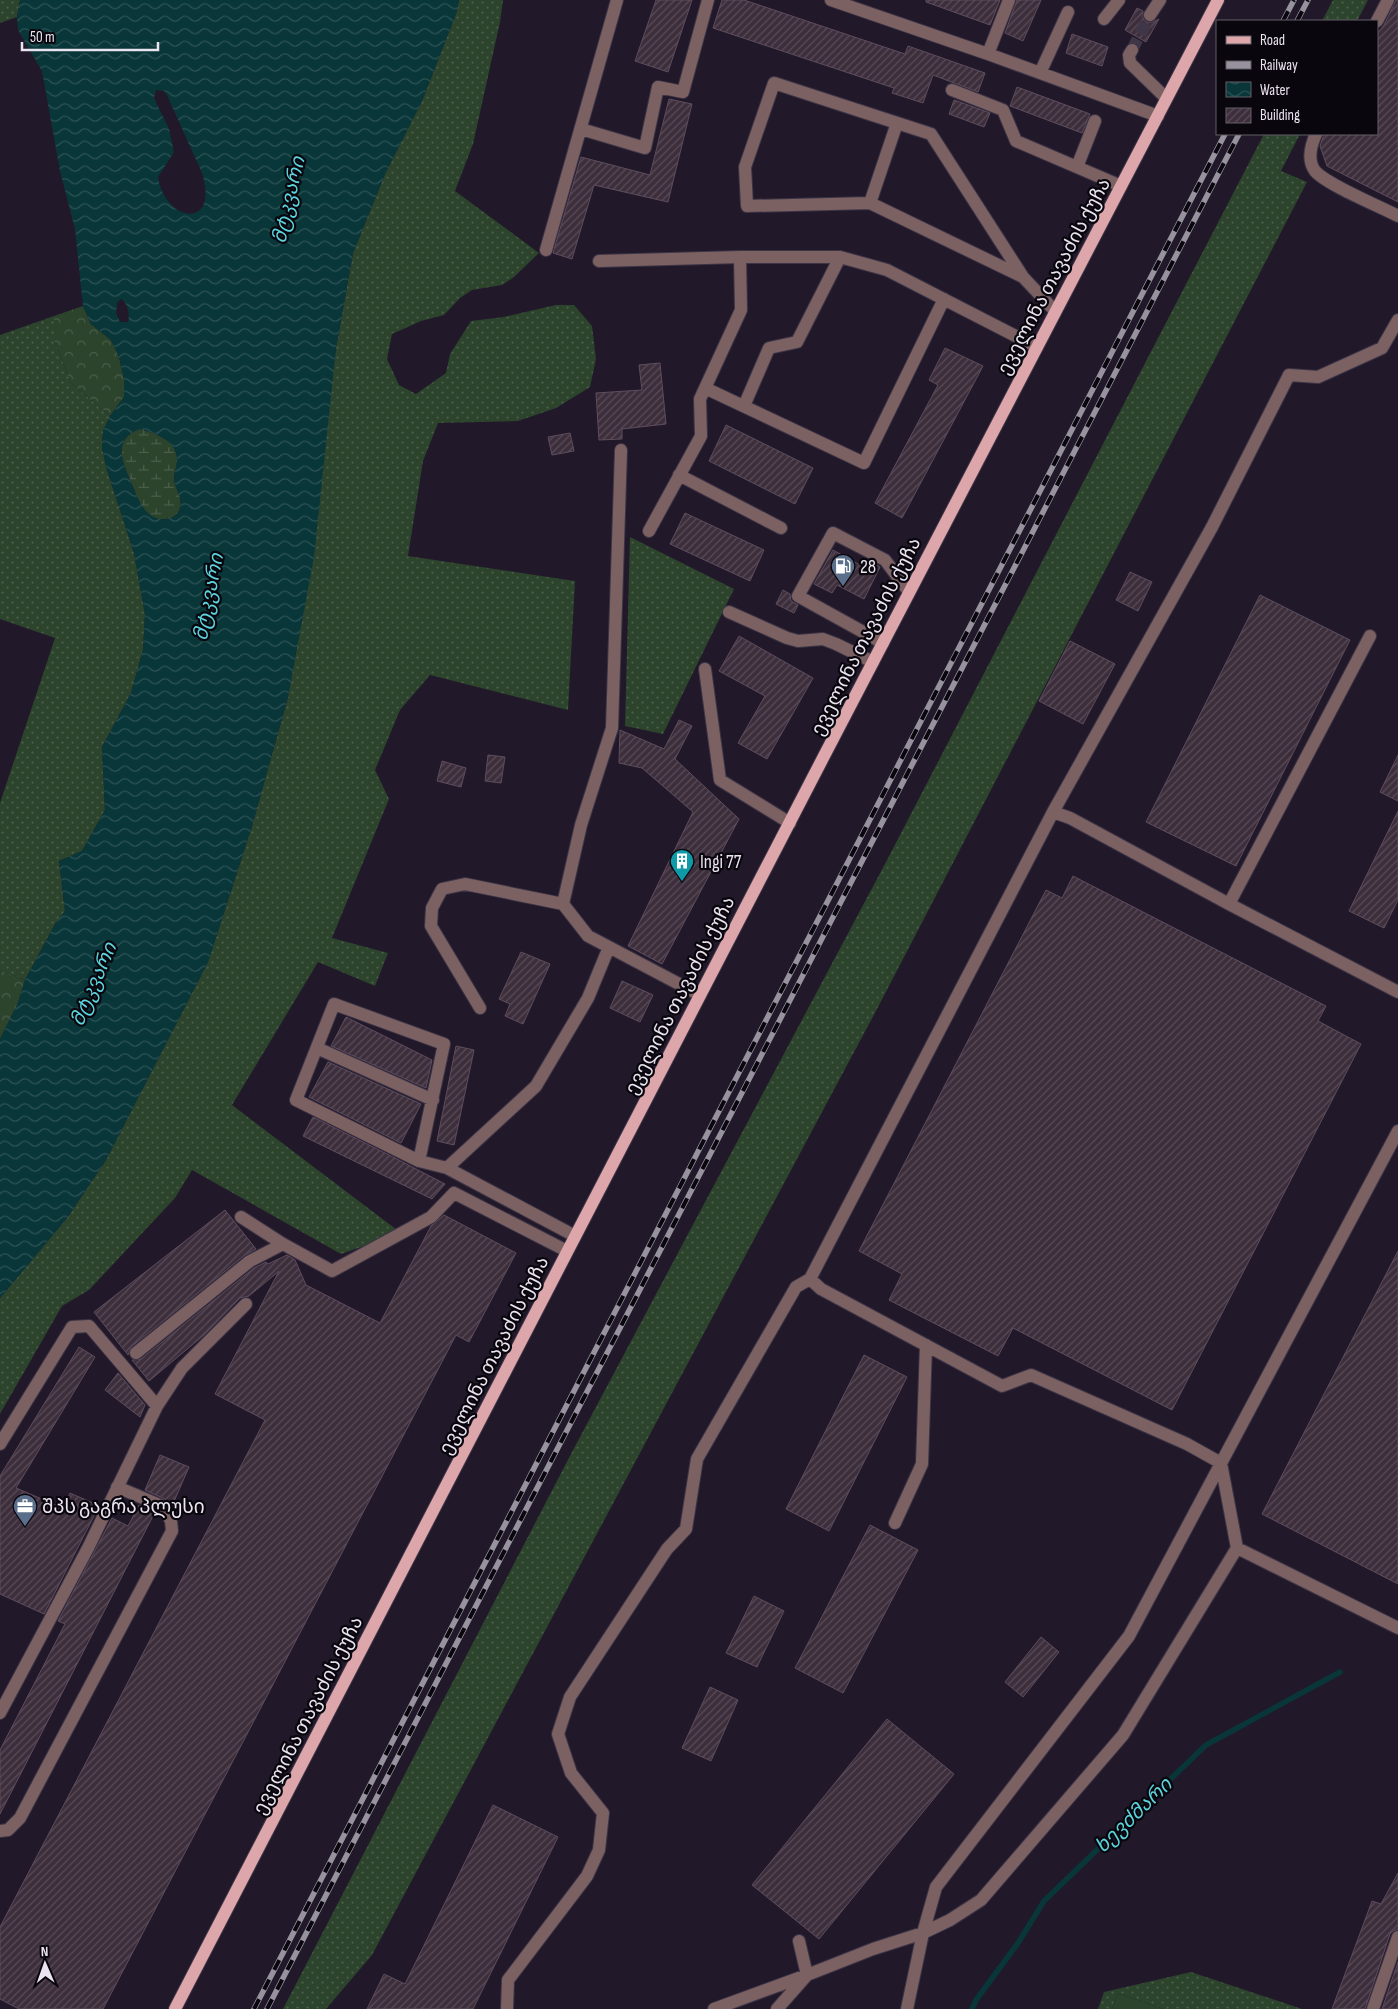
<svg xmlns="http://www.w3.org/2000/svg" width="1398" height="2009" viewBox="0 0 1398 2009" font-family="'Sofia Sans Condensed','Noto Sans Georgian',sans-serif">
<style>
.grass{fill:url(#grass-dots)}
.forest{fill:url(#forest-crowns)}
.wetland{fill:url(#wetland-marsh)}
.pitch{fill:#2c432c}
.water{fill:url(#water-waves);fill-rule:evenodd}
.lines{fill:none;stroke-linecap:round;stroke-linejoin:round}
.stream{stroke:#093639;stroke-width:5.5}
.building{fill:url(#building-hatch);stroke:#5e4d5d}
.minor-tunnel{stroke:#3f3748;stroke-width:12;stroke-dasharray:12 6;stroke-linecap:butt}
.minor-casing{stroke:#3d3546;stroke-width:14}
.major-casing{stroke:#3d3546;stroke-width:14}
.minor{stroke:#7c6163;stroke-width:12}
.major{stroke:#dda6aa;stroke-width:12}
.rail-casing{stroke:#98929f;stroke-width:5.5}
.rail{stroke:#09060d;stroke-width:4;stroke-dasharray:11;stroke-linecap:butt}
.labels{text-anchor:middle;stroke-width:4.5;stroke-linejoin:round;paint-order:stroke}
.street-label{font-size:19px;fill:#e9e4ef;stroke:#09060d}
.poi-label{font-size:19px;fill:#e9e4ef;stroke:#09060d;text-anchor:start}
.water-label{font-size:20px;font-style:italic;fill:#5cd4dd;stroke:#09060d}
</style>
<defs>
<pattern id="grass-dots" width="8" height="8" patternUnits="userSpaceOnUse" patternTransform="scale(1.25)"><rect width="8" height="8" fill="#2c432c"/><path d="M2 2h.1M6 6h.1" fill="none" stroke="#4b5e4b" stroke-width="1.8" stroke-linecap="round"/></pattern>
<pattern id="forest-crowns" width="20" height="18" patternUnits="userSpaceOnUse" patternTransform="scale(1.25)"><rect width="20" height="18" fill="#2c432c"/><path d="M2 6a3 3 0 1 1 6 0M12 15a3 3 0 1 1 6 0" fill="none" stroke="#4b5e4b"/></pattern>
<pattern id="wetland-marsh" width="20" height="14" patternUnits="userSpaceOnUse" patternTransform="scale(1.25)"><rect width="20" height="14" fill="#2c432c"/><path d="M1 5h8M5 5V1M11 12h8M15 12V8" fill="none" stroke="#4b5e4b"/></pattern>
<pattern id="water-waves" width="16" height="10" patternUnits="userSpaceOnUse" patternTransform="scale(1.25)"><rect width="16" height="10" fill="#093639"/><path d="M0 5q4-4 8 0t8 0" fill="none" stroke="#2d5356"/></pattern>
<pattern id="building-hatch" width="6" height="6" patternUnits="userSpaceOnUse" patternTransform="scale(1.25)"><rect width="6" height="6" fill="#3d2e3c"/><path d="M-1 1l2-2M0 6l6-6M5 7l2-2" fill="none" stroke="#594c58"/></pattern>
</defs>
<rect width="100%" height="100%" fill="#21192a"/>
<path class="grass" d="M0 0H20L17 17 0 23Z
M459 0H503L500 22 473 144 455 191 539 253 514 277 502 285 472 290 460 298 444 315 421 321 392 334 387 359 399 385 416 394 446 373 450 354 471 321 504 317 556 305H574L592 326 596 359 590 387 556 408 518 421 438 423 423 461 408 556 575 581 568 710 430 675 400 710 375 770 389 799 332 938 388 953 375 986 318 962 232 1105 401 1233 341 1254 192 1170 175 1198 89 1290 62 1306 0 1414V1298L67 1218 106 1160 208 962 252 826 288 697 336 348 353 253 385 174 422 101 456 14Z
M1333 0H1368L1357 21H1322Z
M1264 134H1300L1281 171 1307 182 877 1009 372 1955 326 2009H283L572 1452 886 862Z
M54 316V340L71 383 110 416 103 431 102 448 107 470 134 553 145 614 143 650 131 693 102 747 105 810 82 851 59 861 65 911 55 924 25 980 0 970V803L55 638 0 619V335Z
M630 537 734 589 663 734 625 726Z
M1191 1972 1302 2009H1163L1118 1993 1112 2009H1098L1104 1992Z"/>
<path class="forest" d="M83 306 91 324 111 340 119 357 124 379V397L110 416 71 383 54 340V316Z
M0 970 25 980 18 1003 0 1039Z"/>
<path class="wetland" d="M139 429C154 432 178 441 177 460 177 467 174 472 174 479 175 489 183 497 180 508 177 520 161 522 151 516 142 511 137 497 133 487 125 467 109 441 139 429Z"/>
<path class="pitch" d="M1118 1993 1163 2009H1112Z"/>
<path class="water" d="M20 0H459L456 14 422 101 385 174 353 253 336 348 314 557 288 697 252 826 208 962 106 1160 67 1218 0 1298V1039L18 1003 25 980 55 924 65 911 59 861 82 851 105 810 102 747 131 693 143 650 145 614 134 553 107 470 102 448 103 431 110 416 124 397V379L119 357 111 340 91 324 83 306 75 229 60 171 42 71 18 30 17 17ZM156 90 164 91 167 95 202 173C220 230 165 223 158 177L174 152 169 129 154 98ZM121 299C128 303 130 315 128 322H120L116 313 117 303ZM139 429C154 432 178 441 177 460 177 466 174 472 174 479 175 489 183 497 180 508 177 520 161 522 152 516 143 511 137 497 133 487 125 467 109 441 139 429Z"/>
<g class="lines">
<path class="stream" d="M972 2009 976 2000 1018 1943 1044 1901 1206 1745 1340 1672"/>
</g>
<path class="building" d="M656 0H692L668 72 635 61Z
M722 0H744L905 54 908 46 985 73 978 92 933 75 923 103 892 93 894 88 713 28Z
M926 0H1000L990 25 926 2Z
M1017 0H1041L1023 41 1005 33Z
M1396 0H1398V202L1327 166 1320 146 1324 134H1377V34L1384 25Z
M1137 8 1143 11V18L1146 22H1153L1159 19 1146 42 1125 30Z
M1072 34 1108 47 1102 66 1066 53Z
M1017 87 1090 114 1082 133 1010 106Z
M669 99 692 104 668 202 594 185 572 259 553 253 581 157 650 175Z
M954 100 990 113 984 127 949 114Z
M945 348 983 366 902 518 875 503 938 385 929 380Z
M660 363 666 424 622 429V439L599 440 596 393 642 390 639 365Z
M726 425 813 468 795 504 709 461Z
M570 433 574 451 552 455 548 437Z
M685 513 764 550 750 581 670 544Z
M833 550 860 565 864 558 880 567 864 599 837 585 832 593 814 584Z
M1130 572 1152 582 1138 611 1116 600Z
M783 590 790 594 791 601 798 605 794 613 776 604Z
M1260 595 1350 640 1236 866 1146 822Z
M739 636 813 678 767 759 738 743 765 696 719 671Z
M1070 641 1115 664 1083 724 1039 701Z
M679 720 692 726 675 759 739 819 662 964 628 946 693 812 642 768 619 763 620 730 664 749Z
M488 755 505 757 501 783 485 781Z
M1398 755V801L1380 792Z
M442 761 466 768 461 787 437 781Z
M1398 811V900L1384 928 1349 911Z
M1073 876 1326 1006 1318 1021 1361 1044 1172 1410 1013 1328 998 1356 889 1300 902 1274 859 1251 1046 890 1062 898Z
M521 952 550 964 523 1024 505 1016 510 1004 499 999Z
M622 981 653 995 640 1022 610 1008Z
M346 1017 432 1060 426 1088 331 1046Z
M456 1046 474 1050 454 1145 437 1141Z
M328 1062 421 1104 401 1143 309 1097Z
M313 1117 393 1157 445 1184 432 1199 303 1136Z
M225 1210 256 1249 245 1255 131 1347 128 1355 94 1312Z
M444 1215 516 1253 469 1342 456 1335 103 2009H19L0 1999V1927L265 1420 215 1394 279 1271 249 1296 240 1298 204 1335 149 1381 132 1360 141 1359 254 1268 266 1262 268 1264 287 1255 295 1260 306 1285 380 1323 431 1226Z
M1398 1251V1584L1262 1514Z
M79 1347 95 1357 16 1488 63 1508 70 1493 95 1504 93 1508 97 1510 44 1614 0 1594V1476Z
M864 1355 907 1377 829 1531 786 1509Z
M118 1373 145 1405 140 1417 105 1390Z
M160 1455 189 1467 172 1506 165 1499 145 1490Z
M139 1505 155 1512 0 1814V1750L65 1624 58 1621 112 1518 128 1526Z
M870 1525 918 1550 843 1693 795 1668Z
M754 1596 784 1611 757 1667 726 1653Z
M1041 1637 1059 1652 1023 1697 1005 1682Z
M710 1687 738 1700 711 1761 682 1748Z
M887 1719 954 1774 819 1939 752 1885Z
M493 1805 558 1837 473 2009H367L384 1974 405 1984Z
M1398 1873V1929L1393 1931 1390 1934 1365 2009H1332L1372 1901 1381 1904Z
M1398 1962V2009H1382Z"/>
<g class="lines">
<path class="minor-tunnel" d="M1132 50 1150 15"/>
<g class="minor-casing">
<path id="minor" d="M831 0 988 54 1158 116
M1150 15 1160 0
M1104 19 1119 0
M1377 21 1388 0
M1132 50 1129 55 1130 63 1166 98
M988 54 1009 0
M1040 73 1068 12
M952 90 1003 110 1016 141 1121 186
M581 129 645 148 658 87 683 92 708 0
M1316 134C1311 145 1307 160 1315 171 1327 185 1379 206 1398 216
M1077 167 1095 121
M870 203 897 123
M546 250 617 0
M599 261 740 257
M1023 277 870 203 747 206 745 167 774 83 931 134 1023 277 1055 311
M705 388 864 463 944 299
M744 406 769 348 797 342 840 257
M679 475 781 528
M649 531 701 436 700 399 741 310 740 257H840L887 270 1037 347
M729 612 787 638 798 641 823 639 836 644 873 662
M883 643 798 596 833 533 885 560 909 592
M705 669 720 780 790 823
M1053 812 1070 818 1229 904 1398 992
M563 904 581 825 612 728 621 450
M1229 904 1370 636
M480 1008 431 926 432 908 442 889 465 884 563 904 588 936 700 995
M317 1048 433 1100
M419 1161 444 1044 334 1004 296 1100 419 1161 447 1168 575 1236
M447 1168 536 1086 588 998 609 947
M241 1217 283 1244
M810 1279 821 1289 1002 1386 1031 1375 1187 1444 1221 1463 1237 1548
M136 1353 250 1261 283 1244 332 1271 431 1217 454 1193 567 1251
M0 1444 72 1327 89 1326 157 1406
M895 1523 922 1464 926 1345
M0 1713 88 1548 157 1406 182 1368 246 1304
M0 1831 8 1830 20 1818 172 1531 171 1521 162 1506 117 1487
M507 2009 508 1980 587 1876 599 1850 603 1813 571 1773 558 1734 570 1697 667 1549 686 1529 697 1459 796 1287 810 1279 1053 812 1212 527 1289 375 1318 377 1382 348 1398 320
M714 2009 807 1975 799 1941
M777 2009 807 1975 873 1949 923 1933 950 1920 981 1900 1123 1735 1237 1548 1398 1628
M907 2009 923 1933 936 1887 1129 1636 1398 1131
M1373 2009 1398 1937"/>
</g>
<g class="major-casing">
<path id="major" d="M175 2009 824 756 1218 0"/>
</g>
<use href="#minor" class="minor"/>
<use href="#major" class="major"/>
<g class="rail-casing">
<path id="rail" d="M1283 21 1294 0
M1297 21 1308 0
M254 2009 1225 134
M267 2009 1239 134"/>
</g>
<use href="#rail" class="rail"/>
</g>
<defs>
<g id="fuel-pin" transform="scale(1.25)"><path d="M0 17L-7.5 6A9.5 9.5 0 1 1 7.5 6Z" fill="#5c6f8a" stroke="#09060d"/><path d="M-5.5-6h7V0h2V4h1.3V-2.5L3-4.5l.8-.8L6-3V5H2.5V1h-1V6h-7ZM-4.2-4.7v3.2H.2V-4.7Z" fill="#fff"/></g>
<g id="building-pin" transform="scale(1.25)"><path d="M0 17L-7.5 6A9.5 9.5 0 1 1 7.5 6Z" fill="#0f9aa8" stroke="#09060d"/><path d="M-4-6H4V6H1V3H-1V6H-4ZM-2.5-4.3h1.7v1.8h-1.7ZM.8-4.3h1.7v1.8H.8ZM-2.5-1h1.7V.8h-1.7ZM.8-1h1.7V.8H.8Z" fill="#fff"/></g>
<g id="office-pin" transform="scale(1.25)"><path d="M0 17L-7.5 6A9.5 9.5 0 1 1 7.5 6Z" fill="#5c6f8a" stroke="#09060d"/><path d="M-6-3h4V-5.5h4V-3h4V5H-6ZM-1-4.5V-3h2v-1.5ZM-6 0V1H6V0Z" fill="#fff"/></g>
</defs>
<g fill-rule="evenodd">
<use href="#fuel-pin" x="843" y="566"/>
<use href="#building-pin" x="682" y="861"/>
<use href="#office-pin" x="25" y="1506"/>
</g>
<g class="labels">
<g class="street-label">
<text transform="translate(1053 276) rotate(-62)" y="7">ეველინა თავაძის ქუჩა</text>
<text transform="translate(865 636) rotate(-63)" y="7">ეველინა თავაძის ქუჩა</text>
<text transform="translate(679 995) rotate(-63)" y="7">ეველინა თავაძის ქუჩა</text>
<text transform="translate(493 1355) rotate(-63)" y="7">ეველინა თავაძის ქუჩა</text>
<text transform="translate(307 1715) rotate(-63)" y="7">ეველინა თავაძის ქუჩა</text>
</g>
<g class="poi-label">
<text x="860" y="573">28</text>
<text x="700" y="868">Ingi 77</text>
<text x="42" y="1513">შპს გაგრა პლუსი</text>
</g>
<g class="water-label">
<text transform="translate(288 200) rotate(-77)" y="7">მტკვარი</text>
<text transform="translate(208 597) rotate(-79)" y="7">მტკვარი</text>
<text transform="translate(93 984) rotate(-67)" y="7">მტკვარი</text>
<text transform="translate(1133 1815) rotate(-44)" y="7">ხევძმარი</text>
</g>
</g>
<rect x="1216" y="20" width="162" height="115" fill="#09060d" stroke="#635f67"/>
<rect x="1226" y="36" width="25" height="8" fill="#dda6aa" stroke="#635f67"/>
<text x="1260" y="45" font-size="15" fill="#e9e4ef">Road</text>
<rect x="1226" y="61" width="25" height="8" fill="#98929f" stroke="#635f67"/>
<text x="1260" y="70" font-size="15" fill="#e9e4ef">Railway</text>
<rect x="1226" y="82" width="25" height="15" fill="url(#water-waves)" stroke="#635f67"/>
<text x="1260" y="95" font-size="15" fill="#e9e4ef">Water</text>
<rect x="1226" y="108" width="25" height="15" fill="url(#building-hatch)" stroke="#635f67"/>
<text x="1260" y="120" font-size="15" fill="#e9e4ef">Building</text>
<g transform="translate(45 1964) rotate(358)" stroke="#09060d" stroke-width="4" paint-order="stroke">
<path d="M0-4L9 19L0 12L-9 19Z" fill="#e9e4ef"/>
<text y="-8" font-size="14" font-weight="bold" text-anchor="middle" fill="#e9e4ef">N</text>
</g>
<path d="M22 42v8h136v-8" fill="none" stroke="#e9e4ef" stroke-width="2.5"/>
<text x="30" y="42" font-size="15" fill="#e9e4ef" stroke="#09060d" stroke-width="4" paint-order="stroke">50 m</text>
</svg>
